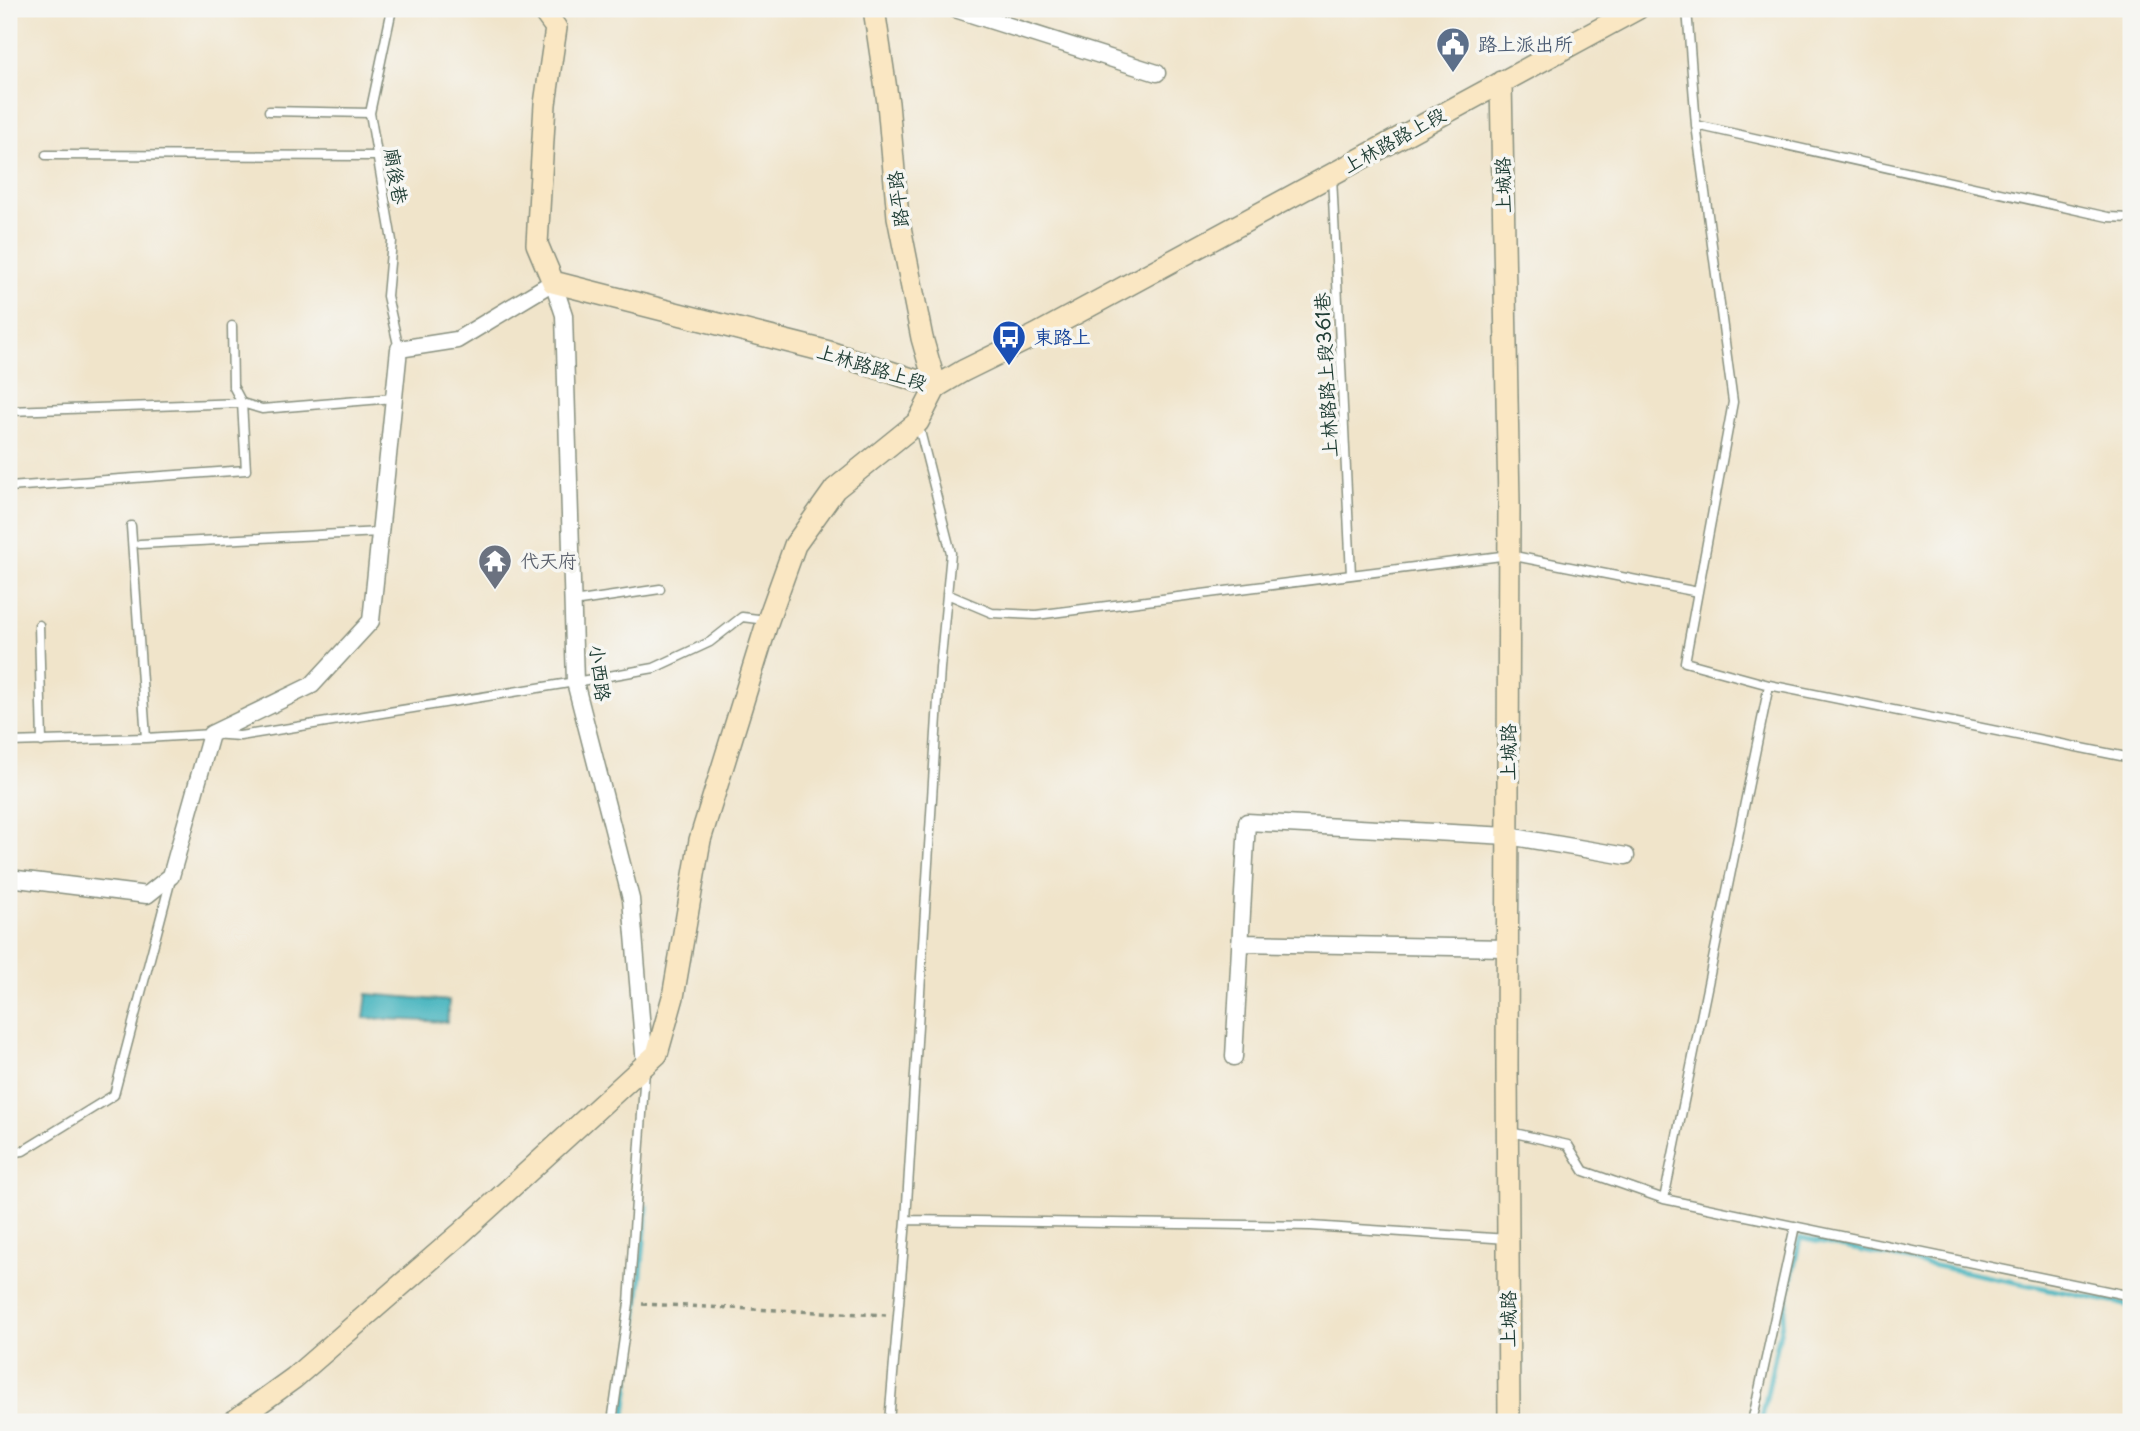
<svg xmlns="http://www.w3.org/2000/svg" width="2140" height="1431" viewBox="0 0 2140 1431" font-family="'Playpen Sans','LXGW WenKai TC',sans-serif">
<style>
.water{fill:#45b4be;stroke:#327879;stroke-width:2}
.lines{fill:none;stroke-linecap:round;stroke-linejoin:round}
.stream{stroke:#45b4be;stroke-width:5}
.lane-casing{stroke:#88907f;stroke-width:11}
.street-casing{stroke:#88907f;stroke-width:19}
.secondary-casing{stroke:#88907f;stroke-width:24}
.path{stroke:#88907f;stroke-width:3.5;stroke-dasharray:5 5;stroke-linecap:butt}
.lane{stroke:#fff;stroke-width:8}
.street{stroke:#fff;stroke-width:16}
.secondary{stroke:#fae7c3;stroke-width:21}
.labels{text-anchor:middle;stroke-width:7;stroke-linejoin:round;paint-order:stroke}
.service-label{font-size:19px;fill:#4e5e75;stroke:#f6f6f2;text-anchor:start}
.street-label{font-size:19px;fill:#1f3d34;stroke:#f6f6f2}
.transit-label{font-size:19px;fill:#164399;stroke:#f6f6f2;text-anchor:start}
.worship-label{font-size:19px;fill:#5b616d;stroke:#f6f6f2;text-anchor:start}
</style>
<rect width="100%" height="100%" fill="#f6f6f2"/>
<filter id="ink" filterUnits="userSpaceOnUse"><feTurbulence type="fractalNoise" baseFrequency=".0143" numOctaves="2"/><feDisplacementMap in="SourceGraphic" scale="14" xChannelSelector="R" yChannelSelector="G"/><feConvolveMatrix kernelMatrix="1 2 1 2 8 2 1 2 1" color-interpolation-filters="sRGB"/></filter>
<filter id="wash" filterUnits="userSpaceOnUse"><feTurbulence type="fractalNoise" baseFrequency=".00686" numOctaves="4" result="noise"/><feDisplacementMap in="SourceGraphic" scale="28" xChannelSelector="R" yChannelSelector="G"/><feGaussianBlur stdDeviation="1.57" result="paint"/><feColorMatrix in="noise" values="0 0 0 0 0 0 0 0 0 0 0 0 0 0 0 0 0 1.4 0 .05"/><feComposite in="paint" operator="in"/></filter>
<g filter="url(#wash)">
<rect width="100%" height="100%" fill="#f0e4ca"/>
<path class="water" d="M367 994 449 1001 447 1022 364 1018Z"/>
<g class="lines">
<path class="stream" d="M624 1422 637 1319 647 1207
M1761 1422 1800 1238 2131 1306"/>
</g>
</g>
<g filter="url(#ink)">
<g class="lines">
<g class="lane-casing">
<path id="lane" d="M392 9 370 113 392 241 387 296 399 349
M269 111 370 113
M1696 125 2108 217 2131 218
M46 155 376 156
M1332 176 1351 575
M9 411 242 403 262 409 394 398
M9 487 246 470 242 403 233 386 232 326
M131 526 146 738
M140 544 380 532
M947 594 992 613 1036 615 1509 555 1698 592
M573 602 660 589
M39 625 42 742
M1769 685 2131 758
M9 742 146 738 211 734 240 736 575 682 654 668 710 642 742 617 766 620
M1510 1132 1568 1145 1584 1171 1664 1199 2131 1296
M9 1153 23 1151 114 1095 171 879
M1664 1199 1769 685 1685 662 1733 402 1696 125 1687 9
M906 1220 1311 1226 1508 1239
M612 1422 629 1303 645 1070
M889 1422 906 1220 940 668 951 553 918 423
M1752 1422 1795 1226"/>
</g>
<g class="street-casing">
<path id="street" d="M955 9 1157 73
M9 878 147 895 171 876 211 734 312 685 371 621 399 349 457 340 553 282 564 315 575 682 631 899 645 1065
M1240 943 1507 948
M1234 1057 1247 822 1508 836 1626 856"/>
</g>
<g class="secondary-casing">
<path id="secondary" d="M542 9 556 28 545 104 537 244 553 282 829 352 936 387 963 371 1036 335 1637 9
M874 9 888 103 898 217 922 338 936 387
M1501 82 1509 503 1507 1066 1509 1422
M233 1422 294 1378 460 1234 657 1054 673 997 700 840 768 620 795 545 835 489 918 422 936 387"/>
</g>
<path class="path" d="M642 1304 886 1315"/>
<use href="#lane" class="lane"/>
<use href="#street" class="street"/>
<use href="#secondary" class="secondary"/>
</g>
</g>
<defs>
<g id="civic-pin" transform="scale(1.75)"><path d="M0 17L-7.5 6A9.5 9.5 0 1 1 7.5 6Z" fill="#5c6f8a" stroke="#f6f6f2"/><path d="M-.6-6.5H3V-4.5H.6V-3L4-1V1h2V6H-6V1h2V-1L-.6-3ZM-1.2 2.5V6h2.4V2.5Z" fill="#fff"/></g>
<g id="bus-pin" transform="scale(1.75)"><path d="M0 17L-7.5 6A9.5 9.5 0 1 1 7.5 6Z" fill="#1a4fb4" stroke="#f6f6f2"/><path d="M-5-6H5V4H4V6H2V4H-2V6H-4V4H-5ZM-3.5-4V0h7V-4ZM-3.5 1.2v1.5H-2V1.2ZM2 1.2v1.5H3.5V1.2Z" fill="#fff"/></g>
<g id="temple-pin" transform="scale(1.75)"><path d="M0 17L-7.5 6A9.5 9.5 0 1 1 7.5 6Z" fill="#6b7280" stroke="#f6f6f2"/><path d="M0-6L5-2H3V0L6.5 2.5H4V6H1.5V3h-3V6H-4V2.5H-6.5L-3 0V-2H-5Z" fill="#fff"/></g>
</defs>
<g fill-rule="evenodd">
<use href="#civic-pin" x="1453" y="44"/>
<use href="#bus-pin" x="1009" y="337"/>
<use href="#temple-pin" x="495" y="561"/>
</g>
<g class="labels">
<g class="service-label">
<text x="1478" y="51">路上派出所</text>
</g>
<g class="street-label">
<text transform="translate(1394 140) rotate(-29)" y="7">上林路路上段</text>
<text transform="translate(396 176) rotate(80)" y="7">廟後巷</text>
<text transform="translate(1503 185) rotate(-91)" y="7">上城路</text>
<text transform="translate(898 199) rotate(-97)" y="7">路平路</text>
<text transform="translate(872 367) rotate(17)" y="7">上林路路上段</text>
<text transform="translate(1326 375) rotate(-93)" y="7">上林路路上段361巷</text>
<text transform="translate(600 673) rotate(83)" y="7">小西路</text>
<text transform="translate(1508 752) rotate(-90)" y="7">上城路</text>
<text transform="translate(1508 1319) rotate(-90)" y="7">上城路</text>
</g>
<g class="transit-label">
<text x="1034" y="344">東路上</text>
</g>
<g class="worship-label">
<text x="520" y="568">代天府</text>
</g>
</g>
<rect width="2140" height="1431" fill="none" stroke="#f6f6f2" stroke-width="35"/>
</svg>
